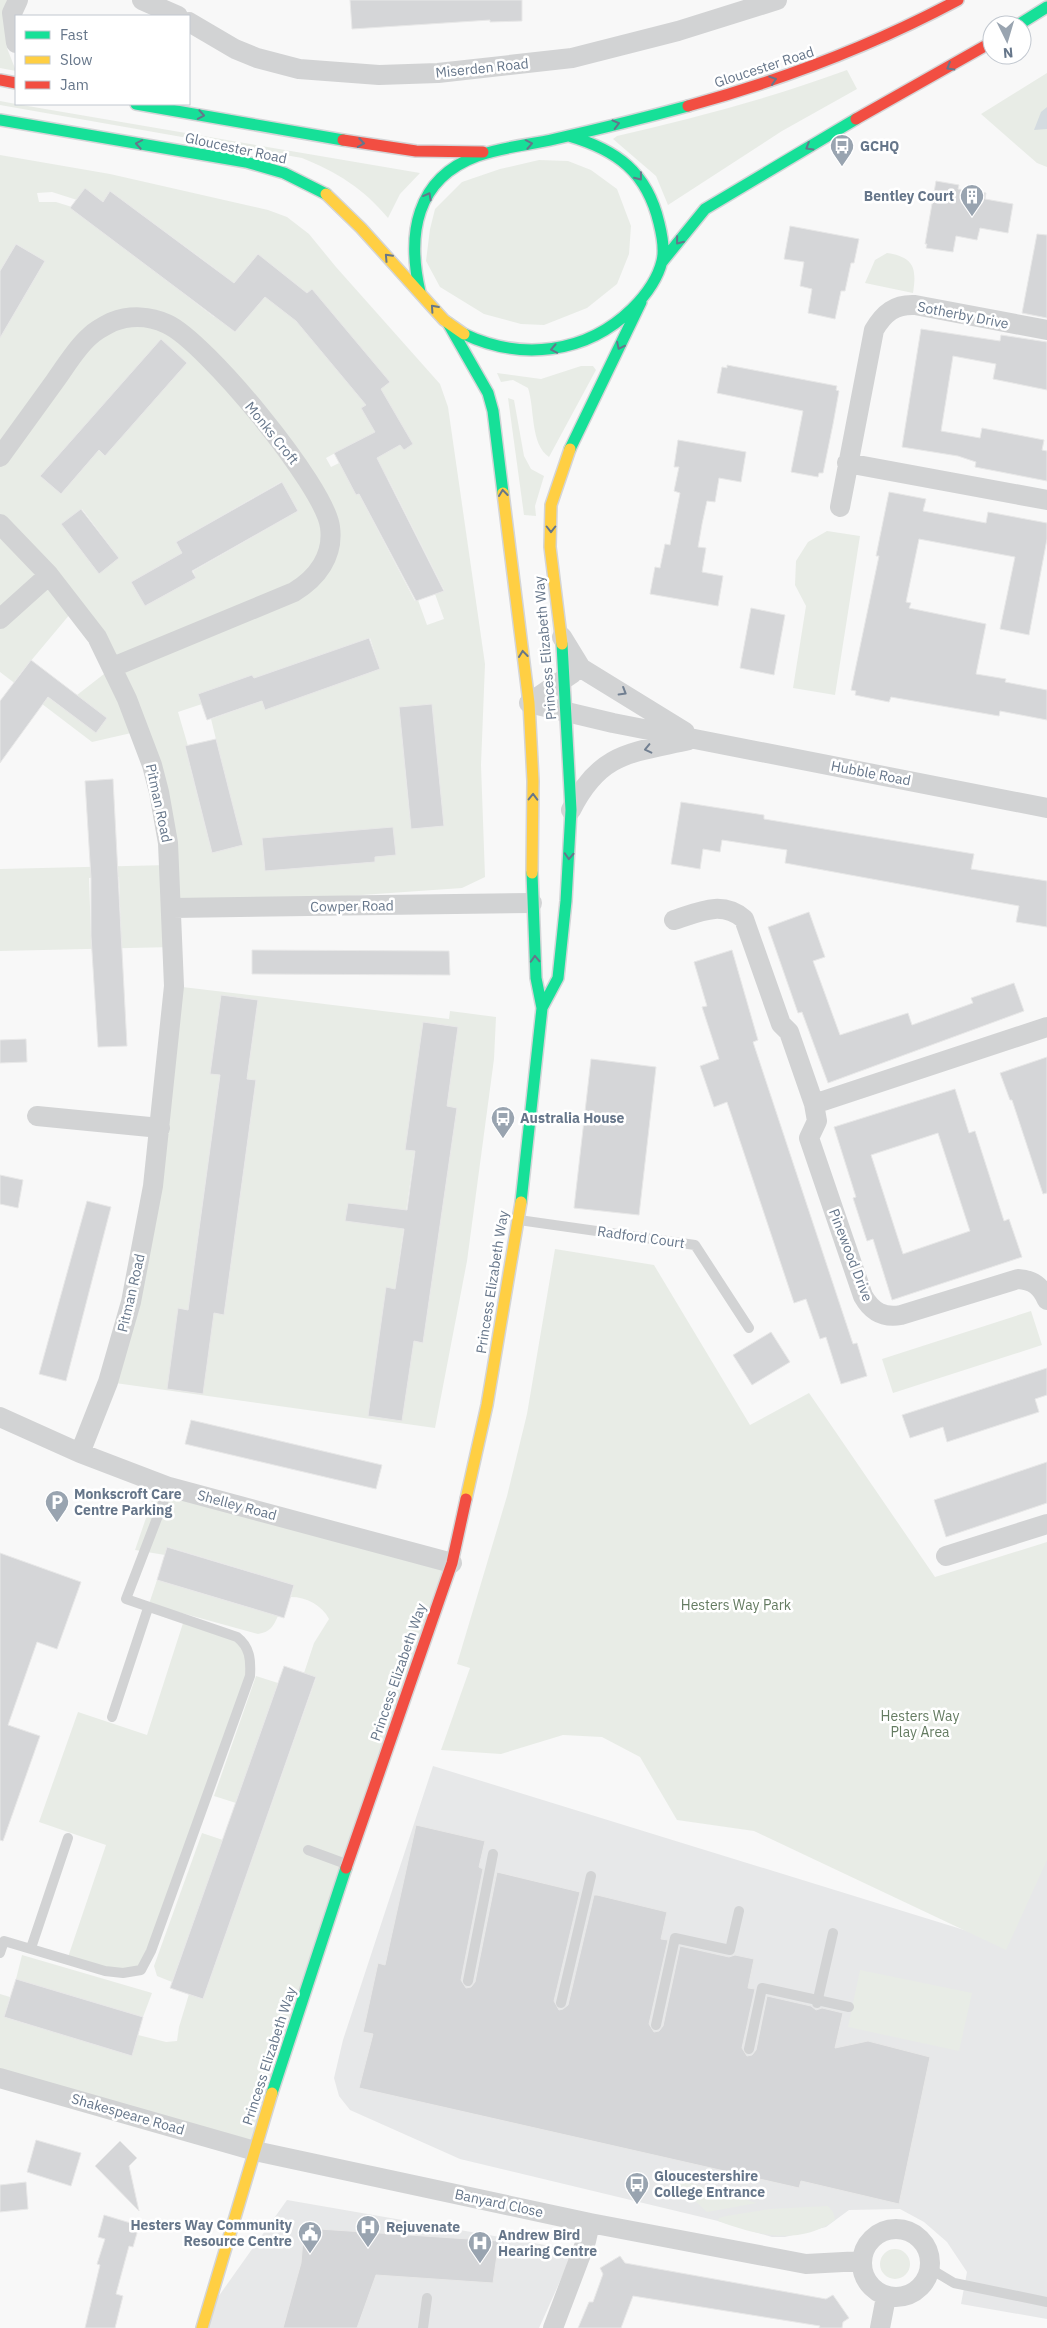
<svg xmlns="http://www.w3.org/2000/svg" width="1047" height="2328" viewBox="0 0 1047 2328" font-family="'IBM Plex Sans',sans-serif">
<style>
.built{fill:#e7e8e9}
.green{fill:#e8ece6;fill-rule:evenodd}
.water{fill:#d4dbe0}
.building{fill:#d5d6d8;stroke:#e8e8e8;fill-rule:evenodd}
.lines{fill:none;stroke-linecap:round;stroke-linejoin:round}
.fast-casing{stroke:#d4d5d7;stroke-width:14}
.slow-casing{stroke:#d4d5d7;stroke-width:14}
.jam-casing{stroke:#d4d5d7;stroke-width:14}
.lane{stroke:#d2d3d4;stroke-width:10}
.street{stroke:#d2d3d4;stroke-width:20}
.fast{stroke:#16e098;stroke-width:11}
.slow{stroke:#ffcf43;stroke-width:11}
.jam{stroke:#f24e42;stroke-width:11}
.oneway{stroke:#66768a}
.oneway2{stroke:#717f91}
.labels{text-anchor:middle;stroke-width:5;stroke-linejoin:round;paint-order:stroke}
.street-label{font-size:14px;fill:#66768a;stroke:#fff}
.poi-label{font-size:14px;font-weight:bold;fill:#66768a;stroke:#fff;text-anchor:start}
.park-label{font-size:14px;fill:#647b61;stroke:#fff}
</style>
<rect width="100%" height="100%" fill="#f8f8f8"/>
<path class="built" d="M433 1766 1003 1942 1047 1858V2319L961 2304 967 2272 947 2242 924 2222 900 2209 849 2210 826 2227 785 2237H772L718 2221 460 2159 350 2110 339 2096 334 2078 343 2040Z
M287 2200 574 2250 539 2328H196Z"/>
<path class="green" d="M0 0H7L4 11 7 48 16 71 0 68Z
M847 70 857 89 782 131 668 205 656 176 613 139 617 136C695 118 771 98 847 70Z
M1047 73V167L1037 163 981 114Z
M0 101 16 104 420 173 400 194 388 218C364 189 337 172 302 158L0 105Z
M0 155 110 174 268 210 287 217 309 234 336 267 440 384 448 407 485 664 481 765 485 877 462 888 173 908V947L0 951V869L169 865 140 731 92 742 0 672V337L45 261 16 244 0 271ZM85 189 103 202 111 192 217 270 229 298 214 317 72 207 56 202H39L37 193 52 192 77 200ZM161 340 187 363 105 455 99 450 61 494 40 476ZM346 447 388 479 444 590 435 594 444 619 427 625 418 600 415 601 359 494 356 495 341 462 331 467 326 458ZM281 482 298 511 193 571 196 578 145 606 131 582 182 553 176 542ZM82 509 119 558 99 573 62 524ZM76 607 113 667 77 695 65 710 19 675ZM370 638 380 669 265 709 262 701 211 719 242 845 212 853 185 747 188 746 178 712 202 704 199 694 252 675 254 678ZM431 704 444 826 411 829 405 770ZM262 839 395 846V855L375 857V862L265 871ZM119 877 121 935 91 936 89 878Z
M539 160 568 161 591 170 617 189 631 226 629 254 617 284 587 308 544 325 521 324 484 314 440 287 426 261 430 229 435 209 462 182 500 169Z
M887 253C914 257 917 268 913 293L865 283 875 260Z
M581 366H593L596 370 549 457C530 444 535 409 528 388L513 380 501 382 497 373 541 379Z
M508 398 514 400 524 456 531 469 544 476 535 506 536 516 524 515Z
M827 531 860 536 835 695 793 688 806 606 795 585 796 561 808 542Z
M174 986 449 1019 450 1011 496 1017 494 1059 467 1261 435 1428 108 1382 131 1302ZM221 995 258 1000 247 1079 256 1081 224 1314 214 1313 168 1389 179 1308 188 1310 220 1075 211 1074ZM423 1022 458 1027 447 1106 457 1108 423 1342 414 1341 402 1420 368 1416 379 1337 388 1338 416 1142Z
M555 1249 654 1265 750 1425 809 1393 935 1577 1047 1542V1860L1006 1950 754 1831 677 1820 640 1757 602 1737 563 1735 501 1754 441 1750 470 1668 457 1664 507 1496 527 1414Z
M1031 1311 1042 1345 893 1393 882 1359Z
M158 1483 452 1563 255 2151 0 2078V1994L10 1997 4 2017 131 2055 138 2035 166 2042 177 2041 179 2027 189 1994 203 1999 316 1678 304 1673 314 1643 329 1619C322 1605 306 1597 291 1597L294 1585 168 1547 165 1555 135 1550Z
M157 1580 278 1616C273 1627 270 1632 258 1634L149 1604Z
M184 1620 237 1637 251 1665 151 1951 133 1972 67 1960 106 1845 39 1822 78 1712 147 1735Z
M256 1676 278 1683 236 1803 214 1796Z
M202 1833 223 1840 172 1982 157 1976 154 1966Z
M22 1955 152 1993 143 2017 16 1979Z
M860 1970 972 1993 959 2051 848 2027Z
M684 2181 757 2203 707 2212 678 2185Z
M828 2206 833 2212 835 2220C800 2246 755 2235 718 2221L719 2218 726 2216 770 2209Z
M880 2264a15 15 0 1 1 30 0a15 15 0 1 1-30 0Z"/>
<path class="water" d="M1047 107V129L1034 130 1041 112Z"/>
<path class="building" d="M350 0H522V21L490 22V20L352 29Z
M936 181 959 185 958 189 986 193 985 199 1013 204 1008 233 980 228 977 240 956 236 953 252 926 248 927 244H925Z
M85 188 103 202 110 191 234 283 258 254 307 293 312 289 390 382 381 389 413 444 404 450 400 445 377 458 444 591 416 601 359 494 356 495 334 453 375 432 361 408 366 405 296 321 265 297 235 332 70 208Z
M790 226 859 239 854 263H851L845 291H841L835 319 808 313 812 289 800 286 804 262 784 259Z
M1037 234 1047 235V318L1022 313Z
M16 244 45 261 0 338V271Z
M921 329 1000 341 1001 335 1047 342V390L993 379 996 364 953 356 941 431 980 438 982 428 1044 440 1042 450 1047 451V481L975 467 976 462 958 456 902 447Z
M161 339 187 363 105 456 99 450 61 494 40 476Z
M727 365 837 386 836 390 839 391 833 424 823 473H819L818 477 791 472 803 411 717 393 722 367 727 368Z
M678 440 746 452 741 482 719 478 715 502 707 501 702 524 698 547 706 548 702 572 723 576 718 606 650 594 655 567 660 568 665 544 670 545 680 493 674 491 679 467H674Z
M282 482 298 511 192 571 196 578 145 606 131 582 182 553 176 542Z
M889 492 926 499 923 511 986 523 988 512 1047 523V539L1029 635 1000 629 1015 557 919 539 906 602 911 603 909 608 986 624 976 674 1006 679 1005 682 1047 690V720L1000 711 999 716 891 697 889 702 855 695 856 691 851 690 879 556H876Z
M81 509 119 558 99 574 61 524Z
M751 608 785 615 774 675 740 668Z
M369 638 380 669 265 710 262 701 207 720 198 694 252 675 254 678Z
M31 660 107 718 96 733 48 697 0 763V701Z
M432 704 444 826 411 829 399 707Z
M216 739 243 845 212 853 185 746Z
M113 779 127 1046 98 1047 91 936V878L85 781Z
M681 802 764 815V819L974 854 971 869 1047 881V927L1016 922 1019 906 785 863 787 850 722 840 720 852 703 849 700 869 671 864Z
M393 827 396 855 375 857V862L265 871 262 838Z
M809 912 825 957 813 961 840 1035 908 1013 912 1025 973 1003 971 998 1014 983 1024 1011 828 1083 802 1012 798 1013 768 927Z
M252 950 449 951 450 975 252 974Z
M732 950 758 1040 753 1042 853 1344 857 1343 867 1376 841 1384 826 1337 820 1339 806 1299 794 1303 727 1102 714 1107 700 1066 719 1059 702 1007 707 1006 694 962Z
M221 995 258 1000 247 1079 256 1080 224 1315 214 1313 203 1394 167 1389 178 1308 188 1310 220 1075 210 1074Z
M423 1022 458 1027 447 1106 457 1108 423 1343 414 1341 402 1421 368 1416 386 1287 395 1289 404 1229 345 1221 348 1203 407 1210 415 1151 405 1150Z
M26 1039 27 1062 0 1063V1040Z
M1047 1057V1193L1043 1194 1012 1100H1010L1000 1073Z
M591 1059 656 1067 639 1215 574 1208Z
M955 1089 969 1133 975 1131 1004 1221 1009 1219 1022 1257 892 1300 873 1239 867 1241 853 1198 856 1197 834 1127ZM938 1133 970 1231 903 1254 871 1155Z
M0 1175 23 1180 18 1208 0 1204Z
M87 1201 111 1207 66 1381 39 1374Z
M771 1332 790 1362 752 1385 733 1355Z
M1047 1368V1395L1035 1399 1039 1412 947 1442 943 1427 910 1438 902 1415Z
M191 1420 382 1465 376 1489 185 1444Z
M1047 1462V1503L946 1537 934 1500Z
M167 1547 294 1585 284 1618 157 1580Z
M0 1553 81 1582 57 1649 37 1642 8 1725 40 1736 3 1841 0 1840Z
M284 1666 316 1677 203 1999 170 1988Z
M416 1825 485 1841 479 1867 483 1869 461 1980 466 1988 471 1987 475 1982 497 1872 580 1892 554 2001 559 2010 563 2009 568 2005 594 1895H597L667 1912 661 1939 668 1940 649 2024 654 2032 659 2031 663 2026 680 1946 729 1957 735 1955 754 1959 748 1988 755 1989 742 2048 747 2056 752 2055 756 2050 767 1996 811 2006 816 2010 822 2008 843 2013 835 2048 868 2041 930 2057 899 2204 801 2181 799 2188 359 2088 373 2034 363 2032 378 1963 385 1965Z
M16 1979 143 2017 132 2056 4 2017Z
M36 2140 81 2153 71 2186 27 2172Z
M120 2141 137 2158 129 2166 139 2211 95 2166Z
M26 2182 28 2209 0 2212V2185Z
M104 2215 137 2225V2233L133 2247 129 2246 116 2294 123 2296 115 2328H85L100 2265 97 2264 105 2239 98 2237Z
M304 2228 499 2241 493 2283 376 2275 357 2328H283L301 2263Z
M620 2256 625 2263 826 2299 833 2295 849 2318 843 2322 842 2328H819L820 2326 633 2296 621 2328H578L589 2302H593L603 2274 600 2268Z"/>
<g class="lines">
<g class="fast-casing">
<path id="fast" d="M1018 25 1047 7
M136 104 343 140
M0 120 246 162 284 173 326 194
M662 262 705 209 856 119
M420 292C407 235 415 179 477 156 502 147 529 145 555 139 599 129 644 118 688 106
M448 323 488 393 493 411 503 493
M464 334C521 361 586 354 632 309 645 296 658 278 662 261 665 249 662 235 659 223 647 172 617 150 569 136
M570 449 641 302
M542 1008 558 978 566 901 571 810 562 644
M521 1202 542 1008 536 978 532 873
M272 2093 346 1868"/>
</g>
<g class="slow-casing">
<path id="slow" d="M326 194 361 228 444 320 464 334
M503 493 529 703 533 781 532 873
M562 644 550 547 551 505 570 449
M466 1499 487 1405 521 1202
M202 2328 272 2093"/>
</g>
<g class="jam-casing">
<path id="jam" d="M0 80 16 83
M688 106C782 80 872 46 958 0
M856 119 992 42
M343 140 416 151 483 152
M346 1868 452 1563 466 1499"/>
</g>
<path class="lane" d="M519 1220 695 1245 749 1328
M112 1717 148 1608
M308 1850 346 1864
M31 1948 68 1838
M0 1953 4 1941 105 1971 123 1973 141 1970 151 1951 250 1676C251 1660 250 1647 237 1637L126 1599 169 1487
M468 1981 493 1854
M561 2003 591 1876
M817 2003 833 1933
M656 2025 675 1938 730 1950 739 1911
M749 2049 762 1988 849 2007
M929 2268 954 2283 1047 2302
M423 2328 427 2298"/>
<path class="street" d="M142 0 178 16
M189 22 235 49 257 58 299 69 379 75 438 73 572 58 678 31 777 0
M16 43 12 13 18 0
M0 457C18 432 37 406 55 381 66 366 76 348 90 336 96 330 104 326 112 322 130 315 150 316 167 324 205 341 325 486 330 527 334 556 317 578 294 592L113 667
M847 463 1047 500
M840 507 874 330C884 313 895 304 915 305L1047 330
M0 524 49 575 97 637 127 699 152 765 159 792 168 843 174 986 153 1186 131 1302 108 1382 80 1453
M0 619 49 575
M562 637 581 668 685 732
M529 703 613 723 1047 808
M529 703 573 673
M571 810C600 752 631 753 689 740
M173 908 532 903
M674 920C699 912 722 900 744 919L781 1024 789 1032 814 1104
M1047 1027 814 1104 817 1121 809 1138 863 1296C872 1312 884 1318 901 1315L1018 1279C1033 1280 1041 1286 1047 1300
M37 1116 160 1128
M0 1417 80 1453 169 1487 452 1563
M946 1556 1047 1524
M0 2078 255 2151 590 2223 806 2264 862 2261
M862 2263a34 34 0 1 1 68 0a34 34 0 1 1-68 0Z
M553 2328 586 2241 590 2223
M880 2328 886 2297"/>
<use href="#fast" class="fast"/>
<use href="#slow" class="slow"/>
<use href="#jam" class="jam"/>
</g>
<defs><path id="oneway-chevron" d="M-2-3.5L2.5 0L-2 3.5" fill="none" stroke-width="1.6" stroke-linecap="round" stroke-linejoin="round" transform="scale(1.25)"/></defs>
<g class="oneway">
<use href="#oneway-chevron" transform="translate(950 67) rotate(149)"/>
<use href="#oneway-chevron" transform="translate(773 80) rotate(-18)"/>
<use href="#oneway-chevron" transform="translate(201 115) rotate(10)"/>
<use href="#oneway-chevron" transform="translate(616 124) rotate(-14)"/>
<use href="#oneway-chevron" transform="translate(361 143) rotate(9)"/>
<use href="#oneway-chevron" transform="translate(139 144) rotate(-170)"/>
<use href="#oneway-chevron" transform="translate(529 144) rotate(-11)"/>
<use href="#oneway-chevron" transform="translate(809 147) rotate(149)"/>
<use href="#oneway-chevron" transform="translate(639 177) rotate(52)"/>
<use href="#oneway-chevron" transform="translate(428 196) rotate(-61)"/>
<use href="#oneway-chevron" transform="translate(679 241) rotate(129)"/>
<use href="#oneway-chevron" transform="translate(388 257) rotate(-133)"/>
<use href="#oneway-chevron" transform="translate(434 308) rotate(-132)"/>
<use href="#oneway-chevron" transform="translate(620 346) rotate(116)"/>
<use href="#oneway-chevron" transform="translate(554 349) rotate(169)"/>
<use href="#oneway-chevron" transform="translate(503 493) rotate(-97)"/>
<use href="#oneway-chevron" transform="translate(551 529) rotate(90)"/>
<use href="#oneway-chevron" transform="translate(523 654) rotate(-97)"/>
<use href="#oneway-chevron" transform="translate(533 797) rotate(-89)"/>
<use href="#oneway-chevron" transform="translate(569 856) rotate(93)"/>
<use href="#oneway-chevron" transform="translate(535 959) rotate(-93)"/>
</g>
<g class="oneway2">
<use href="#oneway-chevron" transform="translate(623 692) rotate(31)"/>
<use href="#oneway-chevron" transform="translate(648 749) rotate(167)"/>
</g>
<defs>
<g id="bus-pin" transform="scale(1.25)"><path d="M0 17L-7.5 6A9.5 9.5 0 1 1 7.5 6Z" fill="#99a4b0" stroke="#fff"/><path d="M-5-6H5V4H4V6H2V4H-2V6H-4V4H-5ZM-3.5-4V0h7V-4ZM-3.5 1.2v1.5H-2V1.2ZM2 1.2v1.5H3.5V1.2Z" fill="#fff"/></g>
<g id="building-pin" transform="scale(1.25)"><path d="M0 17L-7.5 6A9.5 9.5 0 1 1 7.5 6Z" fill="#99a4b0" stroke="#fff"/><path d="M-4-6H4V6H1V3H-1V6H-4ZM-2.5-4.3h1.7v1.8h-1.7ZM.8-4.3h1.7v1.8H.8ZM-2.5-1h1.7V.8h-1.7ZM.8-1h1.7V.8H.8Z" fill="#fff"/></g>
<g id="parking-pin" transform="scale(1.25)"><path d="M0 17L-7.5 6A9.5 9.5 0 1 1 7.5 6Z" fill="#99a4b0" stroke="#fff"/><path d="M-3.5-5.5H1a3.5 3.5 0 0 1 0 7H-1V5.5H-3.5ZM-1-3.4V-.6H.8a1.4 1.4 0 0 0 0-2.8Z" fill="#fff"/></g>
<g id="hospital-pin" transform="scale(1.25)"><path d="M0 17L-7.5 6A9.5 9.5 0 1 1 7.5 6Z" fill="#99a4b0" stroke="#fff"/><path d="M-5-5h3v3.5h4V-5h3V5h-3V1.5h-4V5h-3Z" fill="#fff"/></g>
<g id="civic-pin" transform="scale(1.25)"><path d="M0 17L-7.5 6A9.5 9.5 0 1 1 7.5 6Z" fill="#99a4b0" stroke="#fff"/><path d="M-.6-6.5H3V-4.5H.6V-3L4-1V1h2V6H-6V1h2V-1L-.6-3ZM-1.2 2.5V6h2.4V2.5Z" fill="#fff"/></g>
</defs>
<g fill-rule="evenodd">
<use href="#bus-pin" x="842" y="146"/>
<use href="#building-pin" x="972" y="196"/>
<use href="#bus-pin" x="503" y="1118"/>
<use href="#parking-pin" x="57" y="1502"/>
<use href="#bus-pin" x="637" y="2184"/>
<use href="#hospital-pin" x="368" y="2227"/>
<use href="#civic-pin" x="310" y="2233"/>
<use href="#hospital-pin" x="480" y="2243"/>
</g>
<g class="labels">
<g class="street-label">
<text transform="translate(764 67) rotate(-18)" y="5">Gloucester Road</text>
<text transform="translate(482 68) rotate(-6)" y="5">Miserden Road</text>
<text transform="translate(236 148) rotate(12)" y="5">Gloucester Road</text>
<text transform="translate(963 315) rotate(11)" y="5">Sotherby Drive</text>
<text transform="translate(272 433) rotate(51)" y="5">Monks Croft</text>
<text transform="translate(545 648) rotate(-95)" y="5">Princess Elizabeth Way</text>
<text transform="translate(871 773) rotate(11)" y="5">Hubble Road</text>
<text transform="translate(159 803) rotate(78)" y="5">Pitman Road</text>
<text transform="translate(352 906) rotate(-1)" y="5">Cowper Road</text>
<text transform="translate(641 1237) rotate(8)" y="5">Radford Court</text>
<text transform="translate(851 1255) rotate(69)" y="5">Pinewood Drive</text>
<text transform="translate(492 1282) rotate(-81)" y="5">Princess Elizabeth Way</text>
<text transform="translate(131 1293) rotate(-77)" y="5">Pitman Road</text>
<text transform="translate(237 1505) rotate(15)" y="5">Shelley Road</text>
<text transform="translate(398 1672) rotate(-71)" y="5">Princess Elizabeth Way</text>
<text transform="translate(269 2056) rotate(-72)" y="5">Princess Elizabeth Way</text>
<text transform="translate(128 2114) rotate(16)" y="5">Shakespeare Road</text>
<text transform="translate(499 2203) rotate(12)" y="5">Banyard Close</text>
</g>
<g class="poi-label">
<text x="860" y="151">GCHQ</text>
<text x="954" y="201" text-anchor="end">Bentley Court</text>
<text x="520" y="1123">Australia House</text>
<text x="74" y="1499">Monkscroft Care<tspan x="74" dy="16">Centre Parking</tspan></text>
<text x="654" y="2181">Gloucestershire<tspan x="654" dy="16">College Entrance</tspan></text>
<text x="292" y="2230" text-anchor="end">Hesters Way Community<tspan x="292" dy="16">Resource Centre</tspan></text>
<text x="386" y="2232">Rejuvenate</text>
<text x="498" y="2240">Andrew Bird<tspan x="498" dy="16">Hearing Centre</tspan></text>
</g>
<g class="park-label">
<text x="736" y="1610">Hesters Way Park</text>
<text x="920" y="1721">Hesters Way<tspan x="920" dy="16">Play Area</tspan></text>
</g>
</g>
<rect x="15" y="15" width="175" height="90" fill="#ffffff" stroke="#c2c8d0"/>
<rect x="25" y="31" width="25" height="8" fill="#16e098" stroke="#c2c8d0"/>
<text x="60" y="40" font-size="15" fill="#66768a">Fast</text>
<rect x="25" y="56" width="25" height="8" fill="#ffcf43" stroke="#c2c8d0"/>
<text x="60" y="65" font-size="15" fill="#66768a">Slow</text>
<rect x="25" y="81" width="25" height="8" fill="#f24e42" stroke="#c2c8d0"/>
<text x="60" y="90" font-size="15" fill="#66768a">Jam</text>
<g transform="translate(1007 40) rotate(175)"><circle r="24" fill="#ffffff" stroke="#c2c8d0"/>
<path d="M0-4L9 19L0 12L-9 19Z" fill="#99a4b0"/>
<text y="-8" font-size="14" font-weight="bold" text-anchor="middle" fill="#66768a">N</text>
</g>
</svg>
